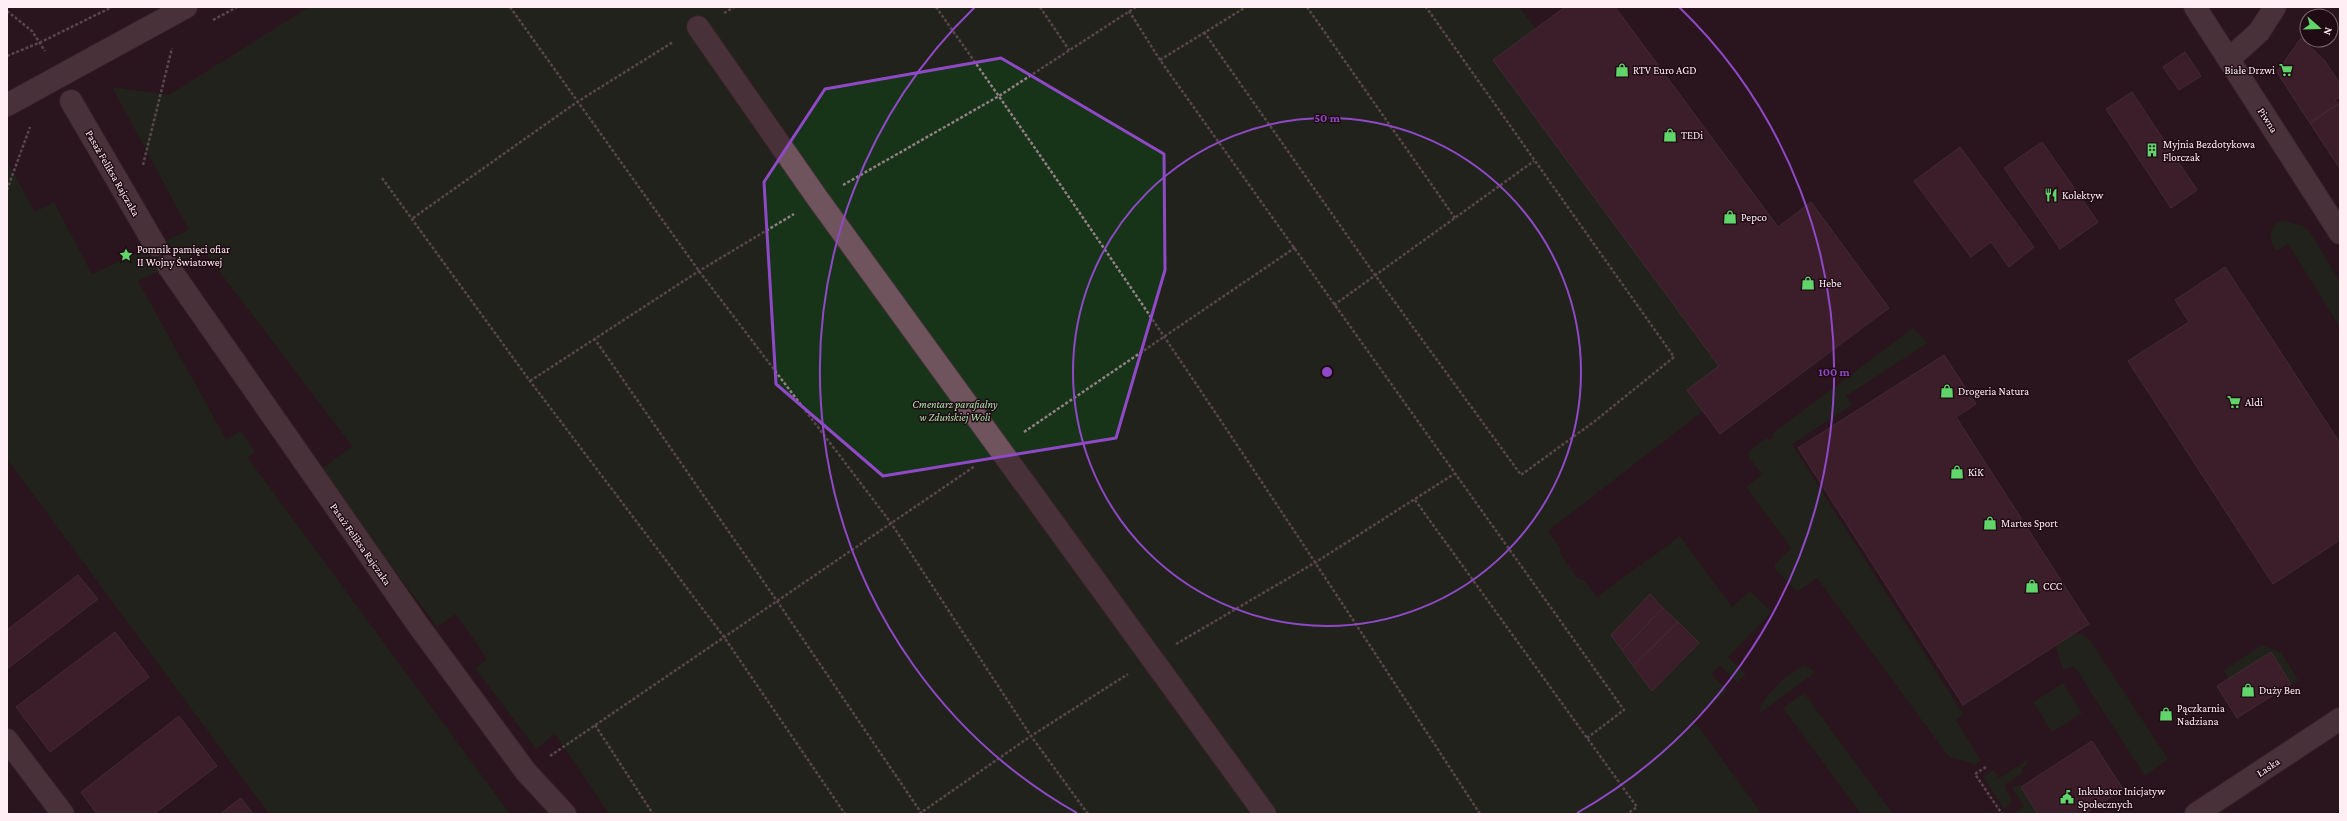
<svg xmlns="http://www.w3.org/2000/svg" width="2347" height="821" viewBox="0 0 2347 821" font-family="'Crimson Pro',serif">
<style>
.green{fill:#173419;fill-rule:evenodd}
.building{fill:#52283a;stroke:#5f4650}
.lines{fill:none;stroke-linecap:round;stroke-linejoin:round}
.minor-casing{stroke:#413137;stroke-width:24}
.path{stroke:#938087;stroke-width:2.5;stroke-dasharray:3 2;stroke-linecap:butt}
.minor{stroke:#6f545e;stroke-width:22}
.marked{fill:none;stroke:#8f49c7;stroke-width:3;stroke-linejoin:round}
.ring{fill:none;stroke:#8f49c7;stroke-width:2}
.labels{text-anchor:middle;stroke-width:3;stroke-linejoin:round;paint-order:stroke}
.poi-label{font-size:11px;fill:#ffeff4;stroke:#200b14;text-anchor:start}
.street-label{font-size:11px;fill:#ffeff4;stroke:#200b14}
.park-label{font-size:11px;font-style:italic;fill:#a8e0a9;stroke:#200b14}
.centre{fill:#8f49c7;stroke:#200b14;stroke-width:2}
.ring-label{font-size:12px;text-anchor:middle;font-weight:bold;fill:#8f49c7;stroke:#200b14;stroke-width:3;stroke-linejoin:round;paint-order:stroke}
</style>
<rect width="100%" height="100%" fill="#2a141d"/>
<path class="green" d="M309 7H1519L1536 29 1493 60 1719 366 1703 411 1548 531 1560 547V553L1578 579 1584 580 1597 597 1680 536 1732 607 1750 591 1772 612 1728 657 1746 674 1737 682 1720 665 1712 674 1728 691 1693 719 1762 814H609L555 734 536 749 475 668 487 659 456 614 437 627 320 470 352 446 203 250 138 281 226 439 241 431 255 452 248 458 510 814H269L7 459V161L35 212 54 202 92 274 189 230 112 87 169 95ZM1650 594 1699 643 1652 691 1661 704 1611 635Z
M2284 221 2302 226 2310 232 2340 282V327L2288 244 2276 251C2269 241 2268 230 2278 222Z
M1913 328 1928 343 1846 396 1852 405 1792 444 1963 714 1956 720 1981 761 1975 764 1949 757 1817 578 1797 592 1775 569V564L1791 548 1746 487 1762 475 1748 456 1749 451 1767 438 1770 440 1774 436 1772 434Z
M2074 634H2082L2089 639 2168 759 2145 776 2074 666 2063 670 2056 646Z
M2262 645 2282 653 2298 680 2291 684 2271 652 2229 679 2223 671Z
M1805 666 1816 672 1759 714C1759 699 1791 669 1805 666Z
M2063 683 2082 713 2052 732 2033 702Z
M1804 693 1893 814H1861L1783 708Z
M2027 760 2028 762 2022 770 2023 773 2004 786 2013 802 2004 809 1983 777 1994 770 1999 778Z
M2019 784 2021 787 2038 814H2013L2024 806 2012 788Z"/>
<path class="building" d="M1565 7H1615L1778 227 1811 202 1889 308 1720 434 1687 390 1719 366 1493 60Z
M2301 38 2325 61 2340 84V97L2335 100 2338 104 2310 123 2277 72Z
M2185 52 2201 76 2179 90 2163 67Z
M2132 92 2197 190 2171 208 2106 109Z
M2340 103V169L2310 123Z
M2042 142 2098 222 2060 249 2004 168Z
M1960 147 2034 247 2009 267 1991 242 1971 257 1914 181Z
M2225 267 2340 443V540L2273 584 2128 361 2189 322 2175 300Z
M1944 355 1976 404 1956 417 2089 624 1963 705 1798 448Z
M78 575 98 599 7 669V630Z
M1650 594 1663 608 1622 650 1611 635Z
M1663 608 1678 622 1633 666 1622 650Z
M1678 622 1699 643 1652 691 1633 666Z
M115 632 149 677 50 752 16 707Z
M2271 652 2291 684 2237 718 2217 686Z
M179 716 217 766 154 814H97L81 792Z
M2092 741 2123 789 2085 814H2038L2021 787Z
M241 798 253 814H220Z"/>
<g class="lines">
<g class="minor-casing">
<path id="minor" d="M2195 7 2340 233
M698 27 818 199 1265 814
M2229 59 2259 32 2275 7
M71 101 155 245
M7 105 186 7
M168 266 418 625 526 772 565 814
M7 740 63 814
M2196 814 2340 719"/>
</g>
<path class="path" d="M510 7 699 271 891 523 1031 736 1088 814
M936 7C1124 272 1303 542 1480 814
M1040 7 1069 50
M1307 7 1455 218
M7 11 32 31 45 51
M1129 11 1160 60 1624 710 1587 738
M724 13 734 7
M213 20 237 7
M1204 32 1375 275 1521 475 1595 421 1674 357 1426 7
M7 56 41 42 112 7
M1160 60 1246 7
M143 165 172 48
M382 178 530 381 724 637 845 814
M843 185 999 96 1136 7
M7 190 30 127
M413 218 577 102 673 42
M1334 305 1534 161
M594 338 777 601 922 814
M530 381 699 271 794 214
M1024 432 1296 247
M1415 500 1637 807 1627 814
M1176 644 1316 562 1454 474
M595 725 653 814
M550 756 975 466
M1986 767 1975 774 2002 814
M919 814 1031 736 1128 674"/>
<use href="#minor" class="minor"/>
</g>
<path d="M0 0H2347V821H0ZM1001 58 1164 154 1165 270 1116 438 883 476 776 384 764 182 825 89Z" fill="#2a141d" fill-opacity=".55" fill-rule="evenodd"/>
<path class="marked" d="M1001 58 1164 154 1165 270 1116 438 883 476 776 384 764 182 825 89Z"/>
<g class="ring">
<circle cx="1327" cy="372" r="254"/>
<path d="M1077 813A507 507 0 0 1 975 7M1679 7A507 507 0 0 1 1577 813"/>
</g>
<defs>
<g id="shop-bare" transform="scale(1.08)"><path d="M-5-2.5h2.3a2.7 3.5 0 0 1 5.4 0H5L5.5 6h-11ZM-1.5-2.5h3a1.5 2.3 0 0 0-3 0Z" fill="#60d56a" stroke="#200b14" stroke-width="2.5" paint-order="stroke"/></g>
<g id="supermarket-bare" transform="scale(1.08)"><path d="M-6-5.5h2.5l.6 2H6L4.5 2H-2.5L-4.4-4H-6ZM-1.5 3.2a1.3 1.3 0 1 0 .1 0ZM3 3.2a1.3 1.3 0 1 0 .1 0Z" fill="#60d56a" stroke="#200b14" stroke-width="2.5" paint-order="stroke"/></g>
<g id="building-bare" transform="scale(1.08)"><path d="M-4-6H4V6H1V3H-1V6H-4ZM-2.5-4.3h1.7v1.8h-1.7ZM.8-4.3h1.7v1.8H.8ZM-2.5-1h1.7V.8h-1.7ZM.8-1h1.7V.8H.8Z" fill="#60d56a" stroke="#200b14" stroke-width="2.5" paint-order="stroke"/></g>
<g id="restaurant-bare" transform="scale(1.08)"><path d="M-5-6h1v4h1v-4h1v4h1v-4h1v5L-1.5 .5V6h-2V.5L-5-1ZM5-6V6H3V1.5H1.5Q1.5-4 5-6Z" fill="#60d56a" stroke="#200b14" stroke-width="2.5" paint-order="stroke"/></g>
<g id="sight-bare" transform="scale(1.08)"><path d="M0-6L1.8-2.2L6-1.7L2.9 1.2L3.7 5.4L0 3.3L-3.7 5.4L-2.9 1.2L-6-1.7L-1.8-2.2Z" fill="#60d56a" stroke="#200b14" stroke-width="2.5" paint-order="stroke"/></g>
<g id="civic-bare" transform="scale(1.08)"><path d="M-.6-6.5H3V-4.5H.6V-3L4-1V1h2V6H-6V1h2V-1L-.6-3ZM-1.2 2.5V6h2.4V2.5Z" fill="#60d56a" stroke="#200b14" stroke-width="2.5" paint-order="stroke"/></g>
</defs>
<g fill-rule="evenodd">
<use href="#shop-bare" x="1622" y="70"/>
<use href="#supermarket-bare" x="2286" y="70"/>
<use href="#shop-bare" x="1670" y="135"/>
<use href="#building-bare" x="2152" y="150"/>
<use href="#restaurant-bare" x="2051" y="195"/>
<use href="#shop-bare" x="1730" y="217"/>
<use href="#sight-bare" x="126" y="255"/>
<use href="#shop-bare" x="1808" y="283"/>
<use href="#shop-bare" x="1947" y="391"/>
<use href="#supermarket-bare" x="2234" y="402"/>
<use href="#shop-bare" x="1957" y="472"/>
<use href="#shop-bare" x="1990" y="523"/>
<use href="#shop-bare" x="2032" y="586"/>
<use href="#shop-bare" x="2248" y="690"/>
<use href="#shop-bare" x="2166" y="714"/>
<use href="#civic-bare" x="2067" y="797"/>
</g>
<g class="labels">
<g class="poi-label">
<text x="1633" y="74">RTV Euro AGD</text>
<text x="2275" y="74" text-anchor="end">Białe Drzwi</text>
<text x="1681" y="139">TEDi</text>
<text x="2163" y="148">Myjnia Bezdotykowa<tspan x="2163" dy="13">Florczak</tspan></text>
<text x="2062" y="199">Kolektyw</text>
<text x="1741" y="221">Pepco</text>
<text x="137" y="253">Pomnik pamięci ofiar<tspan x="137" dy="13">II Wojny Światowej</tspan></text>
<text x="1819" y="287">Hebe</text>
<text x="1958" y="395">Drogeria Natura</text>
<text x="2245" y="406">Aldi</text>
<text x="1968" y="476">KiK</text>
<text x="2001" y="527">Martes Sport</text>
<text x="2043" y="590">CCC</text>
<text x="2259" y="694">Duży Ben</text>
<text x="2177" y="712">Pączkarnia<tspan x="2177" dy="13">Nadziana</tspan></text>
<text x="2078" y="795">Inkubator Inicjatyw<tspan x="2078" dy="13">Społecznych</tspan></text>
</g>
<g class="street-label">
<text transform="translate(2268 120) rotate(57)" y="4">Piwna</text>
<text transform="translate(113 173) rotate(60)" y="4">Pasaż Feliksa Rajczaka</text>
<text transform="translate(361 544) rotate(55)" y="4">Pasaż Feliksa Rajczaka</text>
<text transform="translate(2268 767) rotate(-34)" y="4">Łaska</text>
</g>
<g class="park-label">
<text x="955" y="408">Cmentarz parafialny<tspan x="955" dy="13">w Zduńskiej Woli</tspan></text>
</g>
</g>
<circle cx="1327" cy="372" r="6" class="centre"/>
<g class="ring-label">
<text x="1327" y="122">50 m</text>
<text x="1834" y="376">100 m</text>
</g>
<rect width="2347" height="821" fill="none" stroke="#ffeff4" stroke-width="16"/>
<g transform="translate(2319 28) rotate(110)"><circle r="19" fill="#200b14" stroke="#79666e"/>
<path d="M0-3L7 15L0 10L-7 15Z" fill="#60d56a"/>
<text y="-6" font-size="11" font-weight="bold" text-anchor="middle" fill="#ffeff4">N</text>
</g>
</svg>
